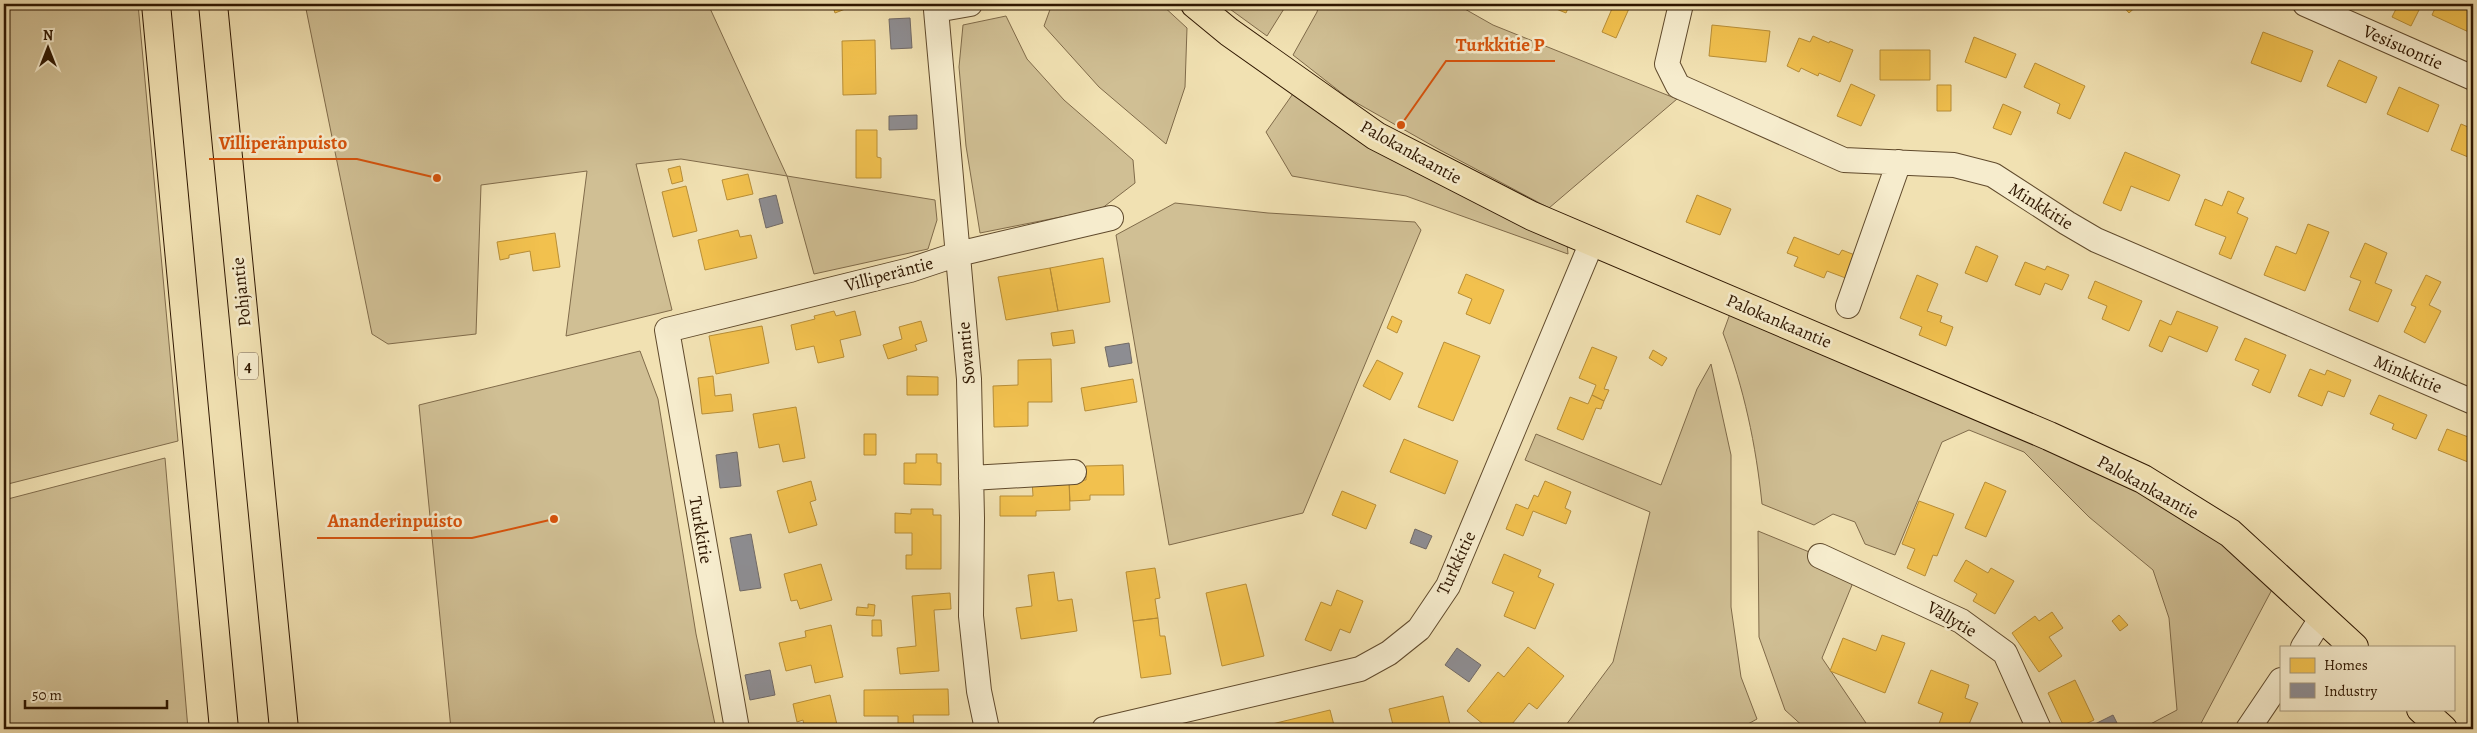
<svg xmlns="http://www.w3.org/2000/svg" width="2477" height="733" viewBox="0 0 2477 733" font-family="Alegreya,serif">
<style>
.green{fill:#d0bf94;stroke:#806b4a}
.homes{fill:#f2c14e;stroke:#b88e37}
.industry{fill:#8d8d92;stroke:#716a66}
.lines{fill:none;stroke-linecap:round;stroke-linejoin:round}
.minor-casing{stroke:#604a2c;stroke-width:26}
.major-casing{stroke:#2f1700;stroke-width:30}
.highway-casing{stroke:#2f1700;stroke-width:30}
.minor{stroke:#f6eccd;stroke-width:24}
.major{stroke:#f1e1b2;stroke-width:28}
.highway{stroke:#f1e1b2;stroke-width:28}
.labels{text-anchor:middle;stroke-width:5;stroke-linejoin:round;paint-order:stroke}
.shield{fill:#f6eccd;stroke:#6b573e;stroke-width:1}
.shield-label{font-size:16px;font-weight:bold;fill:#2f1700}
.street-label{font-size:18px;fill:#2f1700;stroke:#f6eccd}
.leader{fill:none;stroke:#d6520b;stroke-width:2}
.callout-dot{fill:#d6520b;stroke:#f6eccd;stroke-width:2}
.callout-label{font-size:19px;text-anchor:middle;font-weight:bold;fill:#d6520b;stroke:#f6eccd;stroke-width:5;stroke-linejoin:round;paint-order:stroke}
</style>
<rect width="100%" height="100%" fill="#f1e1b2"/>
<filter id="stains"><feTurbulence type="fractalNoise" baseFrequency=".004" numOctaves="4"/><feColorMatrix values="0 0 0 0 .2 0 0 0 0 .09 0 0 0 0 .02 0 0 0 .5 -.17"/></filter>
<radialGradient id="worn" r=".72"><stop offset=".6" stop-color="#630" stop-opacity="0"/><stop offset="1" stop-color="#630" stop-opacity=".3"/></radialGradient>
<path class="green" d="M4 4H138L178 441 4 485Z
M305 4H708L787 176 935 200 937 220 928 249 814 274 787 176 681 159 636 164 672 310 566 336 587 171 481 185 476 334 388 344 372 334Z
M1052 4H1161L1187 28 1185 87 1166 144 1099 87 1044 26Z
M1223 4H1287L1267 36Z
M1319 4H1456L1493 25 1677 99 1549 208 1440 150 1348 98 1293 55 1317 12Z
M1006 16 1027 59 1064 100 1133 160 1135 183 1101 209 980 233 966 146 959 67 963 25Z
M1297 88 1567 242 1568 254 1406 196 1292 176 1266 132Z
M1175 203 1268 213 1415 222 1421 230 1303 513 1169 545 1116 235Z
M1731 311 2143 485 2276 582 2198 729H2141L2177 710 2169 618 2153 570 2089 517 2024 452 1969 430 1942 442 1895 555 1865 544 1855 522 1833 514 1814 525 1762 504C1756 445 1744 388 1723 333Z
M640 351 658 399 696 634 716 729H451L419 405Z
M1711 364 1731 455V607L1741 677 1757 719 1739 729H1563L1613 662 1650 512 1525 460 1536 434 1661 485 1697 389Z
M165 458 188 729H4V500Z
M1758 531 1846 567 1852 585 1822 658 1870 729H1806L1785 710 1759 637Z"/>
<path class="homes" d="M832 4H858L835 13Z
M1544 4H1570L1566 13Z
M1614 4H1631L1616 38 1602 32Z
M2121 4H2139L2129 13Z
M2396 4H2422L2411 26 2392 17 2398 5Z
M2437 4H2464L2470 6 2473 4V34L2432 15Z
M1712 25 1770 31 1766 62 1709 56Z
M2263 32 2313 51 2301 82 2251 63Z
M1813 36 1829 43 1830 41 1853 50 1840 82 1819 73 1818 76 1801 68 1799 72 1787 66 1799 38 1810 42Z
M1974 37 2016 54 2006 78 1965 62Z
M875 40 876 94 843 95 842 41Z
M1880 50H1930V80H1880Z
M2339 60 2377 77 2366 103 2327 86Z
M2035 63 2085 86 2070 119 2057 113 2060 104 2024 87Z
M1851 84 1875 95 1861 126 1837 116Z
M1937 85H1951V111H1937Z
M2399 87 2439 105 2428 132 2387 114Z
M2003 104 2021 112 2011 135 1993 128Z
M2461 124 2473 129V159L2451 150Z
M856 130H877V157L881 158V178H856Z
M2125 152 2180 175 2169 201 2131 186 2121 211 2103 203Z
M680 166 683 181 672 184 668 169Z
M748 174 753 194 727 200 722 180Z
M686 186 697 231 673 237 662 192Z
M2228 191 2244 198 2237 213 2248 218 2231 259 2219 254 2226 237 2195 225 2205 199 2222 206Z
M1697 195 1731 209 1720 235 1686 222Z
M2308 224 2329 232 2305 291 2264 275 2276 246 2296 254Z
M738 230 740 237 751 235 757 258 705 270 698 240Z
M555 233 560 267 533 271 530 251 509 255V258L500 260 497 242Z
M1794 237 1839 255 1842 250 1860 257 1851 280 1827 271 1824 278 1794 266 1798 257 1787 253Z
M2365 243 2387 253 2375 283 2392 290 2378 322 2349 310 2361 281 2350 277Z
M1976 246 1998 256 1987 282 1965 273Z
M1103 258 1110 302 1058 311 1050 268Z
M2025 262 2045 270 2047 266 2069 275 2062 290 2045 283 2040 295 2015 285Z
M1050 268 1058 311 1006 320 998 277Z
M1466 274 1504 290 1490 324 1466 314 1472 299 1458 293Z
M1917 275 1938 284 1927 311 1942 316 1940 322 1953 327 1946 346 1919 335 1922 327 1900 318Z
M2426 275 2441 282 2429 305 2441 311 2425 343 2404 332 2416 307 2411 305Z
M2095 281 2142 301 2129 331 2102 319 2107 306 2088 298Z
M834 311 836 316 855 311 861 335 840 340 844 357 818 363 814 346 796 350 791 325 815 319 814 316Z
M2177 311 2218 327 2207 352 2169 336 2162 352 2149 346 2160 320 2171 325Z
M1392 316 1402 321 1397 333 1387 328Z
M921 321 927 341 915 345 917 350 888 359 883 345 902 339 899 327Z
M762 326 769 363 716 374 709 336Z
M1073 330 1075 343 1053 346 1051 333Z
M2245 338 2286 355 2270 393 2252 385 2259 370 2235 360Z
M1444 342 1480 356 1453 421 1418 407Z
M1592 347 1617 357 1604 389 1609 390 1604 401 1592 395 1596 385 1579 378Z
M1653 350 1667 358 1662 366 1649 358Z
M1051 359 1052 402H1028V426L994 427 993 386 1018 385V360Z
M1377 360 1403 373 1390 400 1363 386Z
M2310 369 2325 375 2327 370 2351 380 2344 397 2328 391 2322 406 2298 396Z
M713 376 715 396 731 394 733 411 702 414 698 378Z
M907 376 938 377V395H907Z
M1133 379 1137 402 1085 411 1081 388Z
M1592 395 1604 401 1601 409 1596 408 1583 440 1557 429 1570 397 1588 404Z
M2379 395 2427 415 2416 439 2392 429 2394 424 2370 414Z
M796 407 805 458 783 462 779 444 759 448 753 414Z
M2447 429 2471 438 2473 435V464L2438 450Z
M864 434H876V455H864Z
M1404 439 1458 461 1445 494 1390 472Z
M916 454H937V463H941V485L904 484V463H916Z
M1123 465 1124 495H1090V500L1070 501 1069 480H1086V466Z
M1069 480 1070 510 1036 511V516H1000V496H1033L1032 481Z
M811 481 816 500 810 502 817 525 789 533 777 491Z
M1545 481 1571 492 1565 508 1571 511 1566 524 1533 511 1523 536 1506 529 1516 504 1528 509 1534 495 1538 497Z
M1985 482 2006 491 1986 537 1965 528Z
M1342 491 1376 505 1366 529 1332 515Z
M1919 501 1954 514 1937 556 1933 555 1925 576 1907 568 1915 549 1902 544Z
M911 509H933V515H941V569H906V555H912V533H895V513L911 514Z
M1504 554 1541 570 1538 577 1554 584 1535 629 1504 616 1514 592 1492 583Z
M1966 560 1988 573 1991 568 2014 581 1995 614 1973 601 1977 594 1954 581Z
M821 564 832 600 800 609 797 600 791 601 784 574Z
M1155 568 1160 598 1155 599 1158 618 1133 621 1126 572Z
M1054 572 1058 601 1072 599 1077 631 1021 639 1016 608 1032 606 1028 575Z
M1246 584 1264 656 1222 666 1206 593Z
M1337 590 1363 601 1350 633 1340 629 1331 651 1305 640 1321 602 1331 606Z
M950 593 951 609 934 610 939 671 900 674 897 648 916 646 912 596Z
M868 604 875 605 874 616 856 615 857 607 868 608Z
M2052 612 2063 628 2049 637 2062 656 2039 672 2012 633 2035 616 2039 621Z
M2119 615 2128 625 2120 631 2112 621Z
M1158 618 1160 636H1165L1171 674 1141 678 1133 621Z
M872 620H881L882 636H872Z
M831 625 843 677 815 683 811 665 786 671 779 643 806 637 805 631Z
M1882 635 1905 643 1885 693 1830 671 1843 638 1876 651Z
M1528 647 1564 676 1537 709 1529 703 1508 729H1489L1467 711 1498 672 1504 677Z
M1931 670 1969 685 1965 698 1978 703 1967 729H1937L1943 713 1918 703Z
M2075 680 2094 720 2075 729H2065L2048 693Z
M948 689 949 715H913L914 727H898V716H864V690Z
M830 695 838 729H805L803 720 797 722 793 704Z
M1443 696 1451 729H1394L1389 709Z
M1330 710 1335 729H1273L1272 724Z"/>
<path class="industry" d="M910 18 912 48 891 49 889 19Z
M917 115V129L889 130V116Z
M776 195 783 223 766 228 759 199Z
M1129 343 1132 363 1109 367 1105 347Z
M737 452 741 486 720 488 716 455Z
M1415 529 1432 536 1426 549 1410 543Z
M751 534 761 588 740 591 730 538Z
M1457 648 1481 665 1469 682 1445 665Z
M770 670 775 695 750 700 745 675Z
M2113 715 2120 729H2088L2087 728Z"/>
<g class="lines">
<g class="minor-casing">
<path id="minor" d="M970 4 936 10 969 379 972 518 971 616 979 691 987 729
M1681 4 1667 64 1678 86 1844 160 1954 165 1993 175 2067 223 2096 240 2473 402
M2305 4 2473 78
M1848 306 1899 162
M971 478 1074 472
M1820 556 1961 621 2005 653 2039 729
M2303 647 2322 617
M737 729 667 330 910 270 958 254 1111 218
M1104 729 1360 669 1389 653 1419 629 1448 586 1592 242
M2248 729 2281 680"/>
</g>
<g class="major-casing">
<path id="major" d="M1195 4 1229 32 1376 136 1532 216 2049 436 2143 479 2230 533 2354 647
M2421 709 2443 729"/>
</g>
<g class="highway-casing">
<path id="highway" d="M156 4 224 729
M213 4 284 729"/>
</g>
<use href="#minor" class="minor"/>
<use href="#major" class="major"/>
<use href="#highway" class="highway"/>
</g>
<g class="labels">
<rect class="shield" x="238" y="352.5" width="20" height="27" rx="4"/>
<g class="shield-label">
<text x="248" y="372">4</text>
</g>
<g class="street-label">
<text transform="translate(2403 47) rotate(24)" y="6">Vesisuontie</text>
<text transform="translate(1411 152) rotate(29)" y="6">Palokankaantie</text>
<text transform="translate(2041 206) rotate(32)" y="6">Minkkitie</text>
<text transform="translate(889 274) rotate(-15)" y="6">Villiperäntie</text>
<text transform="translate(241 292) rotate(-96)" y="6">Pohjantie</text>
<text transform="translate(1779 321) rotate(23)" y="6">Palokankaantie</text>
<text transform="translate(966 353) rotate(-95)" y="6">Sovantie</text>
<text transform="translate(2408 374) rotate(23)" y="6">Minkkitie</text>
<text transform="translate(2148 487) rotate(29)" y="6">Palokankaantie</text>
<text transform="translate(701 530) rotate(80)" y="6">Turkkitie</text>
<text transform="translate(1456 563) rotate(-65)" y="6">Turkkitie</text>
<text transform="translate(1952 619) rotate(30)" y="6">Vällytie</text>
</g>
</g>
<path class="leader" d="M1401 125L1446 61H1555M437 178L357 159H209M554 519L472 538H317"/>
<g class="callout-dot">
<circle cx="1401" cy="125" r="5"/>
<circle cx="437" cy="178" r="5"/>
<circle cx="554" cy="519" r="5"/>
</g>
<g class="callout-label">
<text x="1500" y="51">Turkkitie P</text>
<text x="283" y="149">Villiperänpuisto</text>
<text x="395" y="527">Ananderinpuisto</text>
</g>
<rect width="2477" height="733" fill="none" stroke="#f1e1b2" stroke-width="20"/>
<rect x="5" y="5" width="2467" height="723" fill="none" stroke="#2f1700" stroke-width="2.5"/>
<rect x="10" y="10" width="2457" height="713" fill="none" stroke="#2f1700"/>
<rect x="2280" y="646" width="175" height="65" fill="#f6eccd" stroke="#a6977b"/>
<rect x="2290" y="658" width="25" height="15" fill="#f2c14e" stroke="#a6977b"/>
<text x="2324" y="670" font-size="15" fill="#2f1700">Homes</text>
<rect x="2290" y="683" width="25" height="15" fill="#8d8d92" stroke="#a6977b"/>
<text x="2324" y="696" font-size="15" fill="#2f1700">Industry</text>
<g transform="translate(48 48)" stroke="#f6eccd" stroke-width="4" paint-order="stroke">
<path d="M0-4L9 19L0 12L-9 19Z" fill="#2f1700"/>
<text y="-8" font-size="14" font-weight="bold" text-anchor="middle" fill="#2f1700">N</text>
</g>
<path d="M25 700v8h142v-8" fill="none" stroke="#2f1700" stroke-width="2.5"/>
<text x="32" y="700" font-size="15" fill="#2f1700" stroke="#f6eccd" stroke-width="4" paint-order="stroke">50 m</text>
<rect width="100%" height="100%" filter="url(#stains)"/>
<rect width="100%" height="100%" fill="url(#worn)"/>
</svg>
